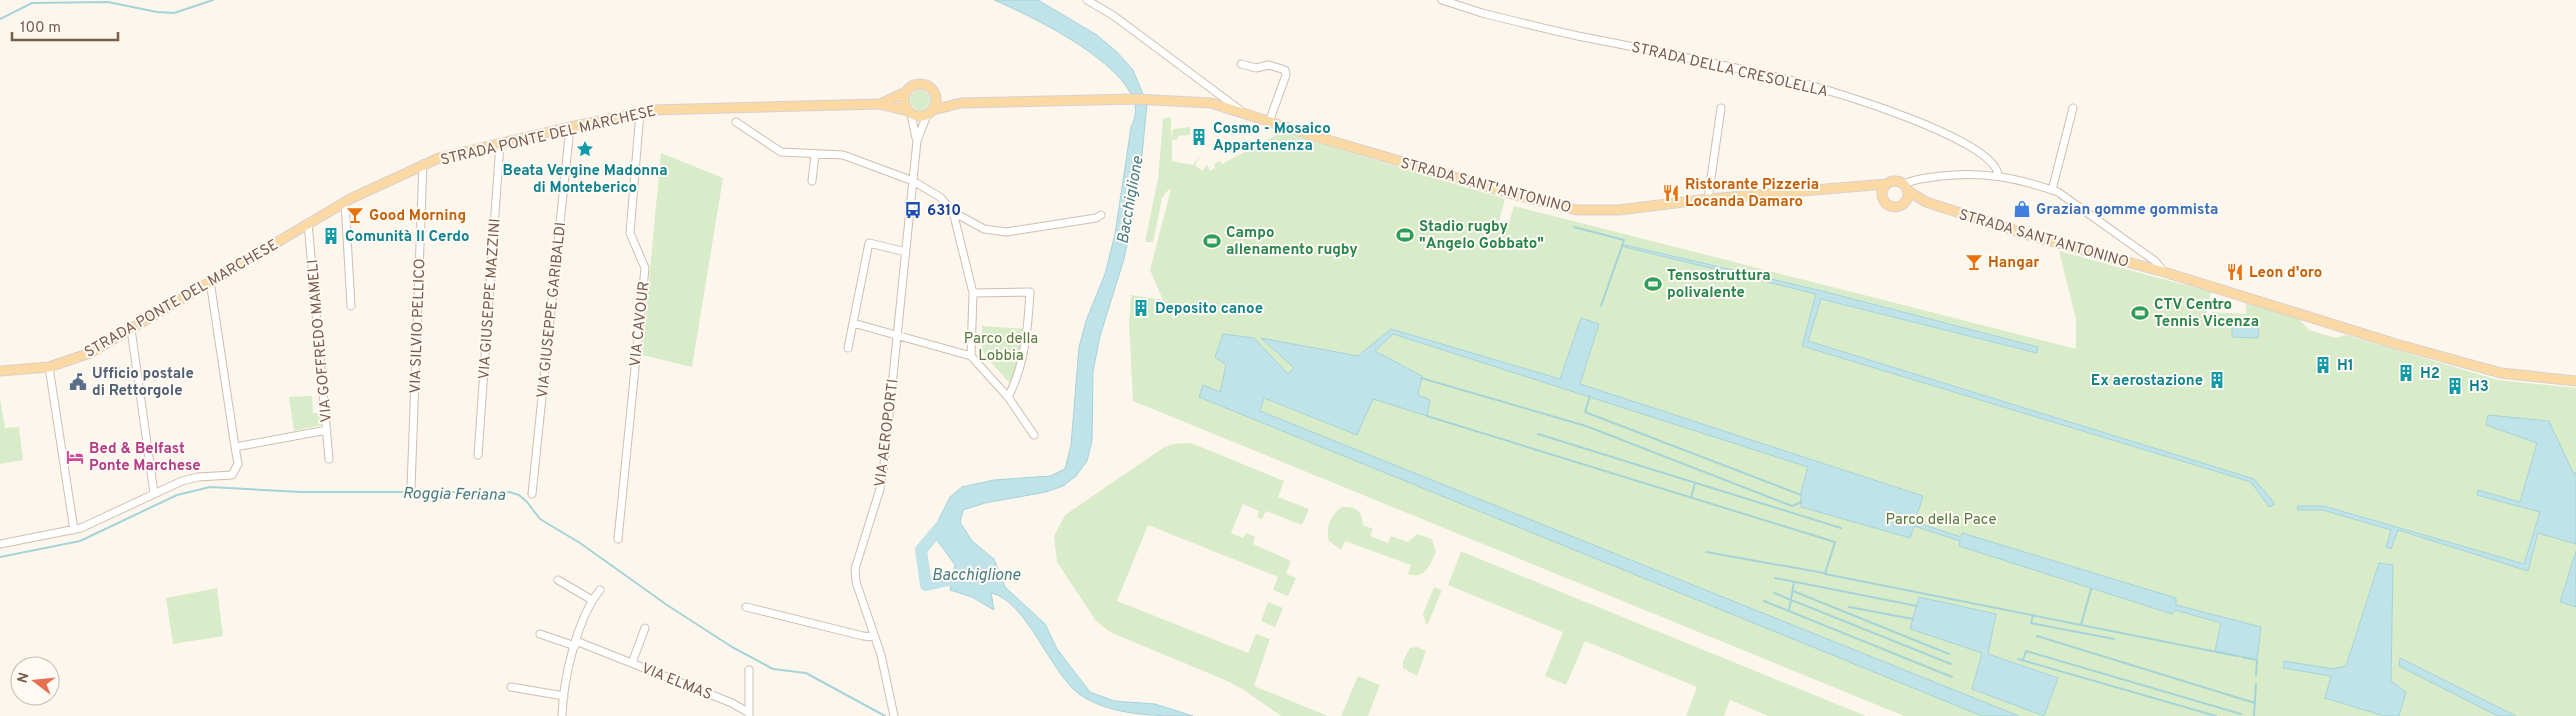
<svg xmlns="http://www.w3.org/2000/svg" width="2576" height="716" viewBox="0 0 2576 716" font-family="Overpass,sans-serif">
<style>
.green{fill:#d8ecc9}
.water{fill:#bfe3e8;stroke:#a5d3da}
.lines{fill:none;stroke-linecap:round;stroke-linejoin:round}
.stream{stroke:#a5d3da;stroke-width:2}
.river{stroke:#bfe3e8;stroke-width:12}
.minor-casing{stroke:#d1beb0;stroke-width:9}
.major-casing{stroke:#dad1cd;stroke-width:11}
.minor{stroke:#fff;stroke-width:7}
.major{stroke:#fbd9a5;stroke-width:9}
.labels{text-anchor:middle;stroke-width:4;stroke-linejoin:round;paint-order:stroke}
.street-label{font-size:15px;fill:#7a5c4d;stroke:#fffaf3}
.culture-label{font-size:15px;font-weight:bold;fill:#0d838f;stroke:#fffaf3;text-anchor:start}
.food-label{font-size:15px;font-weight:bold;fill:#c56008;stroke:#fffaf3;text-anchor:start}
.shop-label{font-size:15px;font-weight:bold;fill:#366cbe;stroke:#fffaf3;text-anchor:start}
.transit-label{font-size:15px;font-weight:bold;fill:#164399;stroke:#fffaf3;text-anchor:start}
.leisure-label{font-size:15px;font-weight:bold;fill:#27864d;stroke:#fffaf3;text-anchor:start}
.park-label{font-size:15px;fill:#537a41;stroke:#fffaf3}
.service-label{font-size:15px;font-weight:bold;fill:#4e5e75;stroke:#fffaf3;text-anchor:start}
.hotel-label{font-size:15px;font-weight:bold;fill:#b23c85;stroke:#fffaf3;text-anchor:start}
.water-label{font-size:16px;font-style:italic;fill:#437c86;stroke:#fffaf3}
</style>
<rect width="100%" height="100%" fill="#fdf6ec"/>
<path class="green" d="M910 100a10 10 0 1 1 20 0a10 10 0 1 1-20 0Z
M1171 117V140L1173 129 1190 127V135L1178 136V139L1172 140V161L1193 165 1201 154 1195 165 1202 171 1207 165 1210 171 1215 168 1214 164 1220 161 1222 164 1282 132 1505 199 1499 222 1508 225 1514 206 2076 349V319L2059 251 2211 292 2206 316 2212 312 2246 314V303L2299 319 2309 330 2336 338 2346 335 2498 380 2576 388V716H1904L1133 401 1129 323 1131 295 1163 300 1150 270 1171 189 1166 192 1162 198 1153 242H1145L1158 179 1163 119Z
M661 153 723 178 692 367 642 355Z
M982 326 1025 329 1011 385 985 355 982 348Z
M312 396 313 413H320L321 425 294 431 289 397Z
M0 398 5 428 19 427 23 460 0 464Z
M1191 443 1284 481 1278 497 1309 509 1302 525 1266 511 1262 519 1257 517 1259 511 1243 504 1231 533 1243 538 1246 533 1255 537 1253 544 1291 561 1286 574 1296 578 1288 596 1273 590 1278 577 1148 525 1117 601 1248 653 1256 634 1270 639 1254 686 1328 716H1281L1244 690 1225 680 1110 632 1096 621 1057 562 1054 536 1065 515 1163 448 1173 444Z
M1342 507C1356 506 1362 511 1363 525L1373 529 1370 536 1388 543 1391 536 1408 542 1417 534 1432 539 1436 552C1430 565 1425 580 1408 574L1411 565 1345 541 1341 550 1329 541C1325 528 1331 514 1342 507Z
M1461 552 1465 553 1866 716H1768L1730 700 1724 716H1686L1697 687 1585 641 1566 685 1545 676 1563 632 1448 585Z
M1434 587 1442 590 1427 626 1423 614Z
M217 588 223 636 173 644 166 598Z
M1268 602 1283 608 1275 627 1261 621Z
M1417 647 1426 651 1417 676 1403 668V661L1410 648Z
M1358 676 1380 685 1368 716H1341Z"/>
<path class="water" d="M994 0H1038L1097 35 1117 52 1133 70 1147 104 1139 185 1131 225 1124 259 1100 336 1093 371 1092 441 1087 461 1076 476 1063 486 1046 492 985 503 963 510 960 522 972 541 994 559 1005 587 1045 624 1057 649 1090 692 1114 701 1155 704 1193 716C1156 716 1110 716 1079 694 1050 672 1026 600 991 593L994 610 972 597 950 590 955 565 932 533 950 497 962 487 994 480 1050 476 1065 469 1071 445 1079 347 1086 321 1105 274 1115 234 1131 127C1134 120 1137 113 1135 105 1125 61 1033 17 994 0Z
M1625 245 1818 290 2038 347 2037 353 1821 299 1808 341 2254 479 2275 504 2269 507 2251 482 1802 346 1816 294 1625 247Z
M1581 318 1599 324 1580 384 1923 496 1915 522 1961 537 1962 533 2176 598V605L2261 627 2257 660 2215 651 2221 623 2175 610 2172 614 1959 546 1960 541 1914 526 1910 538 1801 507V492L1808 467 1393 334 1375 351 1422 376 1418 395 1430 400 1427 416 1373 399 1357 435 1264 398 1260 411 2019 716H1982L1199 397 1203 385 1220 392 1226 365 1215 357 1223 334 1254 338 1288 374 1294 368 1261 338 1358 356 1391 329 1560 379Z
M2232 326 2259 327 2258 338 2232 337Z
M2488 415 2549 421 2574 475 2576 472V544L2538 533 2528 571 2398 530 2391 549 2386 547 2391 530 2323 510H2298L2297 506H2324L2524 564 2540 512 2477 495 2478 490 2520 502 2537 443 2486 425Z
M2576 551V607L2560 602Z
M2379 563 2393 565 2391 681 2406 692 2399 716H2384L2325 698 2331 676 2283 668 2284 661 2333 669 2346 666Z
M1919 597 1996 614 1988 654 2058 678 2044 716 1972 689 1982 653 1910 629Z
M2400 658 2516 716H2498L2399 666Z"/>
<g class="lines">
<path class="stream" d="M0 19 32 3 108 2 157 12 174 13 213 0
M1574 227 1624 240 1622 246H1625
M1601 306 1622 246
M1421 378 1586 426 1792 506 1801 502
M1590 396 1585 412 1801 495
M1427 416 1835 542 1825 574 2237 656
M1538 434 1841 528
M1691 498 1695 483
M1706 552 1824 573
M0 557 80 541 177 495 210 487 301 492H509L519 495 527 502 540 519 580 543 667 605 732 647 773 669 806 673 885 716
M1775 578 1917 606
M1793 591 1949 654
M1774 593 1951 664
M1764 601 1952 677
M1849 607 1913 619
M1789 611 1794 582
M2033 615 2031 623 2114 639
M2081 625 2091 589
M2037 636 2255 703
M2242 657 2257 660 2256 675
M2018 659 2216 716
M2023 660 2026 651 2241 714
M2254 716 2256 684"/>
<path class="river" d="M943 524 921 550 926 585 967 576"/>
<g class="minor-casing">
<path id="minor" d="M1087 0 1114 16 1240 110
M1442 0 1482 13C1514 21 1546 29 1578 36 1650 50 1722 64 1793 81 1828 89 1995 139 1998 175
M1241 64 1256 68 1269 65 1285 70 1286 75 1269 122
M911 114 916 138
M736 122 781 152 843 155 913 181 940 197 953 212 984 229 1006 232 1096 218 1101 215
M812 181 815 154
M1904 184C1916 178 1928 178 1941 176 1983 171 2018 178 2058 192L2155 261 2164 272
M2052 190 2073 108
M1708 199 1721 108
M345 202 351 306
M953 212 973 293 971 356
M308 223 329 459
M906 252 869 243 853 323 971 356 1008 397 1034 435
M210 281 235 447
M973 293 1030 292C1028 327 1025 365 1008 397
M131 329 154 493
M848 348 853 323
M49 367 74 530
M478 455 500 143
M411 488 423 164
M532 494 570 127
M618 539 645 268 630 233 640 112
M0 544 81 528 182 481 198 477 232 475 238 464 235 447 327 430
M558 580 592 600
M746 607 863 636 875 637
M540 634 575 646
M576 641 732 703 749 713
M632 663 645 628
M749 670V716
M511 687 564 696
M562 716C563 680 577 618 600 590
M894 716 881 655 856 582 855 569 880 489 884 464 917 141 927 115"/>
</g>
<g class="major-casing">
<path id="major" d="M904 100a16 16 0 1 1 32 0a16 16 0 1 1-32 0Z
M882 103 906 92
M933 110 961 103 1135 99 1211 103 1314 136 1512 194 1577 210H1619L1708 199 1886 184
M1882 194a13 13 0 1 1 26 0a13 13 0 1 1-26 0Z
M1908 191 1926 202 2032 236 2164 272 2396 344 2501 373 2576 381
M0 371 49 367 90 353 352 198 439 158 570 127 653 110 879 104 908 111"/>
</g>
<use href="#minor" class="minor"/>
<use href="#major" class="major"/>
</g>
<defs>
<g id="building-bare" transform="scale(1.35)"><path d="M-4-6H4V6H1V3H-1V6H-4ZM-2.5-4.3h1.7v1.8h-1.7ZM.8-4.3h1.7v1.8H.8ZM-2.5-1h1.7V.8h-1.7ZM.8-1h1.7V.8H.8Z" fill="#0f9aa8" stroke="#fffaf3" stroke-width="2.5" paint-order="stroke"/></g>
<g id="sight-bare" transform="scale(1.35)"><path d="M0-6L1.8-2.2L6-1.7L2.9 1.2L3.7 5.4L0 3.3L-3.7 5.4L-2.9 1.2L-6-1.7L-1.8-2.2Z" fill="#0f9aa8" stroke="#fffaf3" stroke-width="2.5" paint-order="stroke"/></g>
<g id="restaurant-bare" transform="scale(1.35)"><path d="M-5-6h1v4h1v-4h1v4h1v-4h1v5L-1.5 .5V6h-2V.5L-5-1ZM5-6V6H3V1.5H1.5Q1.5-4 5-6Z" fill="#e8710a" stroke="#fffaf3" stroke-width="2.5" paint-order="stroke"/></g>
<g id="shop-bare" transform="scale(1.35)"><path d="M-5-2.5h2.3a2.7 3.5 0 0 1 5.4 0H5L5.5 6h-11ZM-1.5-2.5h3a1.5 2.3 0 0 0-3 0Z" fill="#3f7fe0" stroke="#fffaf3" stroke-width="2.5" paint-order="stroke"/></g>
<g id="bus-bare" transform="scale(1.35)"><path d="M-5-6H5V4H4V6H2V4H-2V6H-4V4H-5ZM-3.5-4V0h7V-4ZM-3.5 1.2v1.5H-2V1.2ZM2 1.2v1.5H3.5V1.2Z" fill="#1a4fb4" stroke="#fffaf3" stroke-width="2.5" paint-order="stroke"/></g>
<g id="bar-bare" transform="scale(1.35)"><path d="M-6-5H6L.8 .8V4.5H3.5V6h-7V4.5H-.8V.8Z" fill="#e8710a" stroke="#fffaf3" stroke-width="2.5" paint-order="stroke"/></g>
<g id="stadium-bare" transform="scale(1.35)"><path d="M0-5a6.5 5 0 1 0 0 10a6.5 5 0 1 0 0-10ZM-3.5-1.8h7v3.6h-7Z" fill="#2e9e5b" stroke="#fffaf3" stroke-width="2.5" paint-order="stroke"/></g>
<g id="civic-bare" transform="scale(1.35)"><path d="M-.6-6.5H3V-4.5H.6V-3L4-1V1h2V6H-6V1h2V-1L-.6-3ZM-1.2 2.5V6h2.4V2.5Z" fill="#5c6f8a" stroke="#fffaf3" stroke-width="2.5" paint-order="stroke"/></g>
<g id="hotel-bare" transform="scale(1.35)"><path d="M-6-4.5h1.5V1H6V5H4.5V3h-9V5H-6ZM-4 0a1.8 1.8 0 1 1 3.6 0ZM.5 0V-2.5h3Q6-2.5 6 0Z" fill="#d1479c" stroke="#fffaf3" stroke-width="2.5" paint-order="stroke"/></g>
</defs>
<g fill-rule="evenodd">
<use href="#building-bare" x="1199" y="137"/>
<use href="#sight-bare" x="585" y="149"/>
<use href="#restaurant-bare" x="1671" y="193"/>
<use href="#shop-bare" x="2022" y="209"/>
<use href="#bus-bare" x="913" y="210"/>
<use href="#bar-bare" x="355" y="215"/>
<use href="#stadium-bare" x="1405" y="235"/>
<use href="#building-bare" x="331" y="236"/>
<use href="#stadium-bare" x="1212" y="241"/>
<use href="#bar-bare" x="1974" y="262"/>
<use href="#restaurant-bare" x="2235" y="272"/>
<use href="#stadium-bare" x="1653" y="284"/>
<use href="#building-bare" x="1141" y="308"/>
<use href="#stadium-bare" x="2140" y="313"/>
<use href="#building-bare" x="2323" y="365"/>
<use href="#building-bare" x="2406" y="373"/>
<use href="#building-bare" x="2217" y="380"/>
<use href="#civic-bare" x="78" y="382"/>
<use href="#building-bare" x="2455" y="386"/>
<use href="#hotel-bare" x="75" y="457"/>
</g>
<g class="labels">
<g class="street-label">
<text transform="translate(1730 69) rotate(13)" y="5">STRADA DELLA CRESOLELLA</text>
<text transform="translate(548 135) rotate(-13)" y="5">STRADA PONTE DEL MARCHESE</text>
<text transform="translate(1486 185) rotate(15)" y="5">STRADA SANT'ANTONINO</text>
<text transform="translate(2044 238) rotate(16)" y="5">STRADA SANT'ANTONINO</text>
<text transform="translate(181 298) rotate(-30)" y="5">STRADA PONTE DEL MARCHESE</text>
<text transform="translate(489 299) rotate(-86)" y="5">VIA GIUSEPPE MAZZINI</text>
<text transform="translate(551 310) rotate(-84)" y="5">VIA GIUSEPPE GARIBALDI</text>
<text transform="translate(639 324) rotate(-84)" y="5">VIA CAVOUR</text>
<text transform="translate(417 326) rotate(-88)" y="5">VIA SILVIO PELLICO</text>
<text transform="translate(319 341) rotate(-95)" y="5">VIA GOFFREDO MAMELI</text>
<text transform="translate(886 433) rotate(-83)" y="5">VIA AEROPORTI</text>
<text transform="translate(677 681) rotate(22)" y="5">VIA ELMAS</text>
</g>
<g class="culture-label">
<text x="1213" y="133">Cosmo - Mosaico<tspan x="1213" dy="17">Appartenenza</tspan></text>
<text x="585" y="175" text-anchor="middle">Beata Vergine Madonna<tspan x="585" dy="17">di Monteberico</tspan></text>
<text x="345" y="241">Comunità Il Cerdo</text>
<text x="1155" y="313">Deposito canoe</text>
<text x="2337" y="370">H1</text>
<text x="2420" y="378">H2</text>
<text x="2203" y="385" text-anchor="end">Ex aerostazione</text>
<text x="2469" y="391">H3</text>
</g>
<g class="food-label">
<text x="1685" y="189">Ristorante Pizzeria<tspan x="1685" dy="17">Locanda Damaro</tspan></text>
<text x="369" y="220">Good Morning</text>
<text x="1988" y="267">Hangar</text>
<text x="2249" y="277">Leon d'oro</text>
</g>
<g class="shop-label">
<text x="2036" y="214">Grazian gomme gommista</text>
</g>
<g class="transit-label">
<text x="927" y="215">6310</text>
</g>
<g class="leisure-label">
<text x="1419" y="231">Stadio rugby<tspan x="1419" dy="17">"Angelo Gobbato"</tspan></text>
<text x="1226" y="237">Campo<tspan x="1226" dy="17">allenamento rugby</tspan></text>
<text x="1667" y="280">Tensostruttura<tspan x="1667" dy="17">polivalente</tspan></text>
<text x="2154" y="309">CTV Centro<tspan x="2154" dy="17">Tennis Vicenza</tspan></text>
</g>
<g class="park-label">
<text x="1001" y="343">Parco della<tspan x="1001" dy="17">Lobbia</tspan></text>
<text x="1941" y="524">Parco della Pace</text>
</g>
<g class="service-label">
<text x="92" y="378">Ufficio postale<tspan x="92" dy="17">di Rettorgole</tspan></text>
</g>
<g class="hotel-label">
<text x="89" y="453">Bed &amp; Belfast<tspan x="89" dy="17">Ponte Marchese</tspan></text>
</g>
<g class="water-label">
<text transform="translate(1129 200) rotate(-80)" y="6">Bacchiglione</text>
<text transform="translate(454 493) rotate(1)" y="6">Roggia Feriana</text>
<text x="976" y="580">Bacchiglione</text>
</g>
</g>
<g transform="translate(35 681) rotate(286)"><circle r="24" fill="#fffaf3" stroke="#cabbb1"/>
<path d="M0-4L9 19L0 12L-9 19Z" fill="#e76f51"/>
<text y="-8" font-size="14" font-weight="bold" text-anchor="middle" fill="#7a5c4d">N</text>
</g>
<path d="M12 32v8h106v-8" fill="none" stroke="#7a5c4d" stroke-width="2.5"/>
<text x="20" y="32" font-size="15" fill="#7a5c4d" stroke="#fffaf3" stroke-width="4" paint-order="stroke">100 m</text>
</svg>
